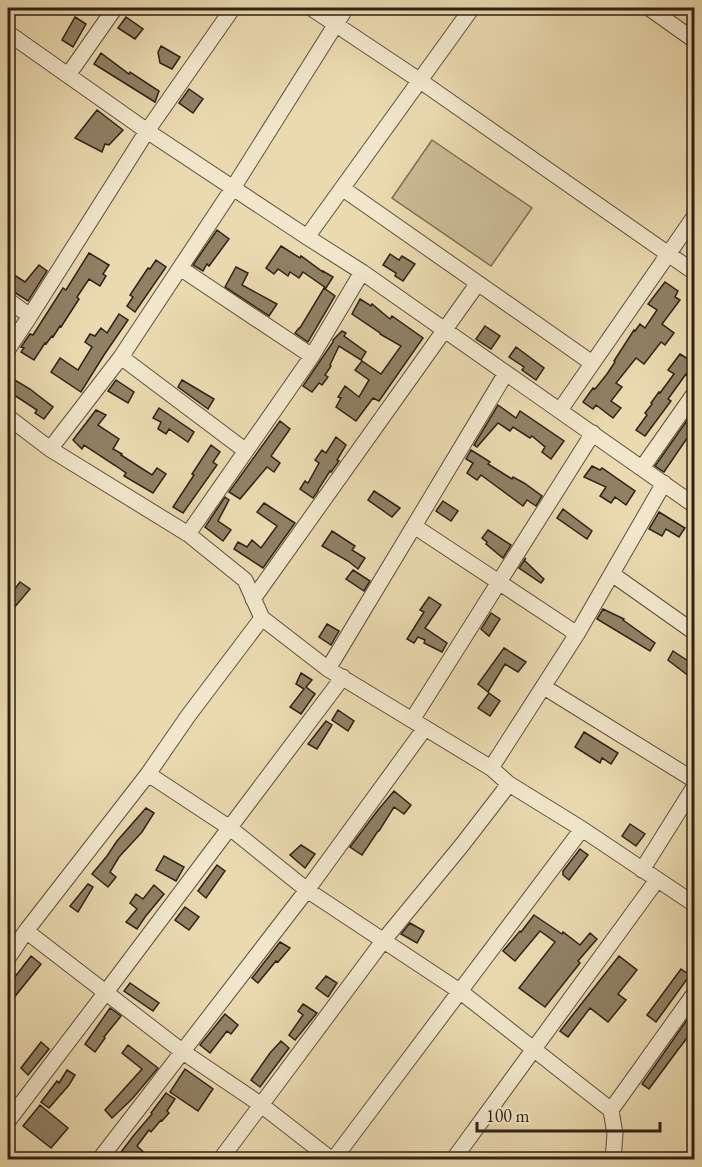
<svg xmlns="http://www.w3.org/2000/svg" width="702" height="1167" viewBox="0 0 702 1167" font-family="'EB Garamond',serif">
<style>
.green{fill:#cbbb95;stroke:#7c6e54;stroke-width:1.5}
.building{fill:#908165;stroke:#2e2114;stroke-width:1.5}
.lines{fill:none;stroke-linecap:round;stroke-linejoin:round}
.minor-casing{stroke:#5d4f3b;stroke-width:17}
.minor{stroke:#f2e7cc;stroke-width:15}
</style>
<rect width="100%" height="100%" fill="#ebdab0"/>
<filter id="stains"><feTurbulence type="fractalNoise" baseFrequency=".00333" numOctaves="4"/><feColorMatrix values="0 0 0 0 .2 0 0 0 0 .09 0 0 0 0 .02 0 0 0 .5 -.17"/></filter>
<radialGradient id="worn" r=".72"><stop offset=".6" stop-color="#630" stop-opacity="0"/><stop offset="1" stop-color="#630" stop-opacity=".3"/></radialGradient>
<path class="green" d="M432 140 532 208 491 266 392 198Z"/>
<path class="building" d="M75 17 86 24 73 47 62 40Z
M126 17 143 29 135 39 118 28Z
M161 46 180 57 172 69 160 63 158 52Z
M101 53 129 74 130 72 159 91 155 102 94 64Z
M189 89 203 99 193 113 179 103Z
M97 110 123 130 109 145 105 144 102 152 75 138Z
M217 230 229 239 209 266 207 264 203 271 193 265Z
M281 246 300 258 301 256 323 272V271L333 277 326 288 303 272 299 278 290 272 288 276 278 269 274 274 266 268Z
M89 253 109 265 103 274 106 276 100 286 89 279 77 297 79 299 61 327 60 326 53 337 52 336 46 344 45 343 34 360 21 352 24 348 21 347 30 334 33 335 63 288 66 290Z
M390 254 399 260 402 256 415 264 403 281 395 276 396 273 383 265Z
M156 260 166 267 135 312 127 306 133 297 130 295 148 268 150 269Z
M39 265 47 271 28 301 8 288V271L25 282Z
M236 267 248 273 242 285 277 304 269 316 225 287Z
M665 282 678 291 675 297 680 300 662 324 674 333 665 345 661 342 644 364 636 358 616 383 622 387 611 401 621 408 613 418 596 405 593 409 583 402 593 388 595 389 607 374 615 362 614 361 634 330 635 331 640 324 645 328 657 310 648 304Z
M324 288 335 296 308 342 295 333 299 328H300Z
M360 299 371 306 372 304 390 319 392 316 423 338 379 401 373 398 356 421 336 407 341 398 338 397 345 386 359 397 369 380 355 370 362 361 381 374 401 346 380 334V333L352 314Z
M119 314 128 320 104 355 81 392 51 372 60 358 78 370 92 347 85 342 90 334 95 336 101 328 107 333Z
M485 326 500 336 491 349 476 339Z
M342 331 346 333 344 336 366 352 361 360 339 346 330 365 331 366 325 375 328 377 322 385 319 383 312 392 303 386 333 342V340Z
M516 347 544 368 536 380 522 370 524 367 509 357Z
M680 354 694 363V365L687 375 686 374 668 399 671 401 645 436 636 430 647 415 645 413 652 404 651 403 659 392 660 393 674 374 668 370Z
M8 376 30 389 53 407 44 419 35 413 37 410 8 391Z
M116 380 134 392 128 403 108 391Z
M182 380 214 399 208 409 178 387Z
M498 405 516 418 520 411 564 441 551 459 542 452 545 447 532 436 530 438 513 427 510 431 498 423 477 447 474 445Z
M159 408 194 432 188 442 169 429 166 434 158 429 161 422 153 418Z
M96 410 106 415 98 425 119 439 113 449 122 454 121 455 152 475 157 468 166 474 153 493 124 476 126 473 116 466 84 445 82 449 73 440Z
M688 419 694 424V428L664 472 655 466Z
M280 421 290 429 271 456 280 463 274 472 267 467 240 499 229 492Z
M336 437 346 445 337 460 339 461 331 472 330 471 318 490V489V491L313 498 300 489 305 481 308 483 319 463 315 460 322 450 326 453Z
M211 445 220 452 213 462 217 465 183 513 173 507 194 475 192 474Z
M471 450 490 462 488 464 512 479 513 477 524 483 542 496 536 506 527 500 523 506 481 475 477 480 467 473 473 463 466 459Z
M592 466 600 470 602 468 635 491 626 505 615 497 611 503 600 496 606 487 584 477Z
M374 491 400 508 392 517 368 500Z
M225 497 229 500 218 521 231 530 223 541 205 527Z
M443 501 458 511 451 521 436 511Z
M264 503 295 523 263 568 234 549 238 542 247 547 252 540 261 548 277 526 257 512Z
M563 509 592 531 587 539 557 518Z
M659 512 685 528 679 537 666 529 662 536 649 529Z
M488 530 511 545 503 558 486 544 487 542 482 538Z
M332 531 355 546 352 550 365 558 358 569 348 561 322 546Z
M526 558 524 560 544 579 541 583 519 568Z
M353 570 370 581 364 591 346 579Z
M20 582 30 589 8 615V598Z
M429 597 441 605 425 628 447 643 442 652 424 643 425 640 418 637 414 643 407 639 424 612 420 610Z
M603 609 624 619 623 620 655 643 650 651 597 619Z
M491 613 500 619 489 636 481 629Z
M327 624 339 631 331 645 319 637Z
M504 648 526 662 518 672 505 664 488 692 478 684Z
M673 651 694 665V670L690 677 668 660Z
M301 673 312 680 306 687 315 694 301 714 290 707 304 689 296 684Z
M489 693 500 701 490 716 478 708Z
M338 710 354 721 348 731 332 720Z
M326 721 332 725 317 749 308 744Z
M584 732 618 753 611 764 602 758 600 763 575 747Z
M394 791 411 805 404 814 394 807 379 831H378L362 855 350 847 378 810Z
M146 808 154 813 142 832 119 857 110 872 116 877 108 887 92 874 107 856 117 841Z
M630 824 645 834 636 846 622 836Z
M301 845 315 854 305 868 290 855Z
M580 849 588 855 569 880 563 875V871Z
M164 856 184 867 176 881 156 870Z
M217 865 225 871 206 898 198 891Z
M88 884 93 887 78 912 70 906Z
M154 885 164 894 145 917 137 929 126 922 137 909 130 903 136 894 143 899Z
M185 907 199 917 189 930 175 920Z
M534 915 562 934 563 932 580 945 590 933 597 939 578 961 580 963 545 1007 519 988 555 942 540 931 515 961 503 951 520 931 521 932Z
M410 923 424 931 417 943 401 934Z
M280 942 290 948 278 962 276 961 258 983 252 978Z
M31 956 41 964 8 1005V986Z
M619 956 637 970 618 994 626 1000 608 1022 590 1008 568 1037 560 1031Z
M681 969 690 975 656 1022 647 1015Z
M326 976 337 983 328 997 316 988Z
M130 983 159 1003 153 1011 124 991Z
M303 1004 317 1013 295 1040 289 1035 303 1015 298 1011Z
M110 1008 121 1016 104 1037 105 1038 95 1052 85 1044Z
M694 1010V1029L677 1051 649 1089 642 1084Z
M225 1014 238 1025 231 1034 227 1031 210 1053 200 1045Z
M281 1041 289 1048 260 1087 251 1080 270 1053Z
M41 1042 49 1049 28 1075 21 1068Z
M128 1045 158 1068 132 1099 112 1118 105 1110 142 1069 122 1053Z
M185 1069 213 1089 198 1111 170 1092Z
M67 1070 75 1075 69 1085 49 1108 41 1102 57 1081 59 1083Z
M166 1093 175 1099 167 1111 169 1113 162 1121 161 1120 151 1132 149 1130 137 1146 152 1160H137L131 1154 128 1160H115L134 1135 152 1114 151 1113Z
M40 1105 68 1128 51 1148 23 1126Z"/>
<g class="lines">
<g class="minor-casing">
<path id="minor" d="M311 8 419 80 694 272
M649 8 694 40
M8 33 147 131 307 237 362 272 694 505
M68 75 115 8
M342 188 592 363
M307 237 472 8
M180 268 312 356
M8 300 30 316
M8 349 30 316 147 131 233 8
M121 357 246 451
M560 410 694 217
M8 417 50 449 188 534 245 580 262 618 328 669 491 768 509 784 582 829 694 904
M50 449 121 357 233 188 346 8
M642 468 694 394
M414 526 577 634
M188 534 312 356 362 272
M612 574 694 632
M253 599 478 283
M328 669 506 373
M544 687 694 780
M412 720 593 433
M491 768 577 634 664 483
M148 774 230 828 307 890 461 992 611 1110 615 1134 613 1160
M642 870 694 787
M26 931 183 1052 260 1104 332 1160
M8 958 26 931 148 774 188 716 262 618
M611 1110 694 994
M8 1121 106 992 343 677
M99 1160 307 890 425 728
M220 1160 383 941 462 845 509 784
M333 1160 582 829
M453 1160 657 880"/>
</g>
<use href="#minor" class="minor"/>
</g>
<rect width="702" height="1167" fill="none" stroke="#ebdab0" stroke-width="30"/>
<rect x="9" y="9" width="684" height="1149" fill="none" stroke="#2e2114" stroke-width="3"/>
<rect x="15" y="15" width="672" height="1137" fill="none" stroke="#2e2114" stroke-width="1.5"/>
<path d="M477 1122v9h183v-9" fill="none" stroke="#2e2114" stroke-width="3"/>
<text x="486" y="1122" font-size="18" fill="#2e2114" stroke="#f2e7cc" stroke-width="4.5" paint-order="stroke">100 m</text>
<rect width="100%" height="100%" filter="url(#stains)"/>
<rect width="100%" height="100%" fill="url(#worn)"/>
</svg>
